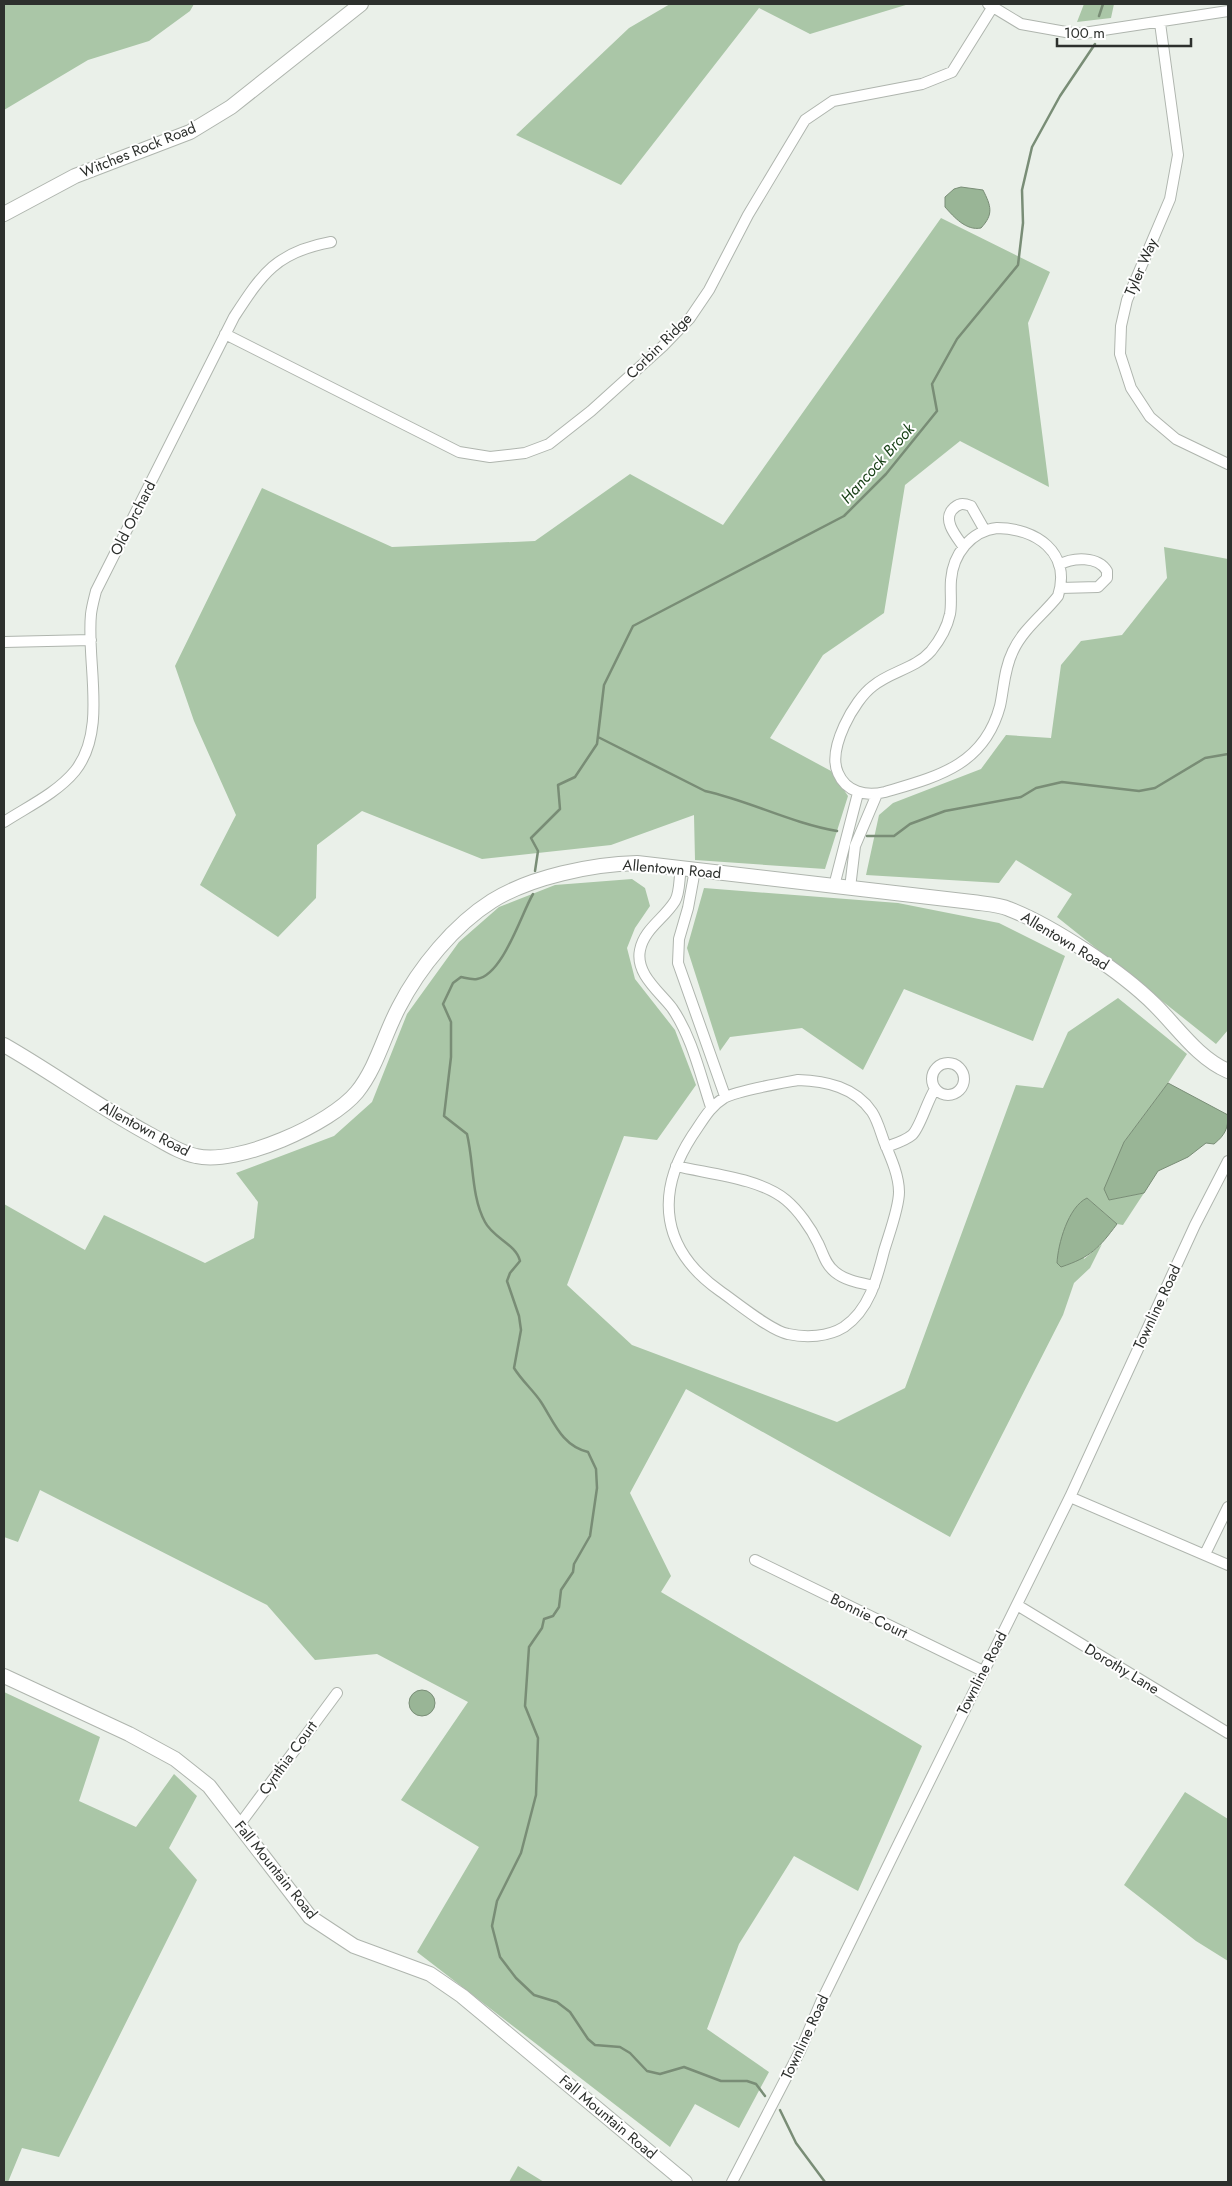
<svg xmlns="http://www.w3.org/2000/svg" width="1232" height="2186" viewBox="0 0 1232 2186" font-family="Jost,sans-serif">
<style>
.forest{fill:#aac6a7}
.water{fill:#99b596;stroke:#798d76}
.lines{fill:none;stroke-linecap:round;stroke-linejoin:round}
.stream{stroke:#798d76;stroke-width:2.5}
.street-casing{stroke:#afb5ae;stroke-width:12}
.secondary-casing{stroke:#afb5ae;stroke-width:16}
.street{stroke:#fff;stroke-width:10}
.secondary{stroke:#fff;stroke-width:14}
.labels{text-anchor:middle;stroke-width:4;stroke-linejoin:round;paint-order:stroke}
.street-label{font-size:15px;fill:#2d302d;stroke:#fff}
.water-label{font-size:16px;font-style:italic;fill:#184016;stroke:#fff}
</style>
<rect width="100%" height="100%" fill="#eaf0e9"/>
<path class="forest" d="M4 4H194L190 11 149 41 88 60 4 110Z
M670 4H909L810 34 759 8 621 185 516 135 629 28Z
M1084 4H1114L1111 18 1077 22Z
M941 218 1050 272 1028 323 1049 487 960 441 905 485 884 613 823 655 770 738 831 771 848 796 825 869 695 860 694 815 611 845 482 859 362 811 317 845 316 898 278 937 200 885 236 815 194 721 175 666 262 488 392 547 535 541 630 474 723 525Z
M1164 547 1228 559V1030L1216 1044 1057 917 1072 894 1016 860 999 883 866 875 879 815 893 803 981 769 1006 735 1051 738 1061 665 1081 641 1122 635 1167 578Z
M632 879 645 888 650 906 635 928 627 948 635 979 675 1030 696 1085 657 1140 624 1136 567 1285 632 1345 837 1422 905 1388 1016 1085 1043 1088 1068 1032 1118 998 1187 1054 1168 1083 1124 1142 1109 1200 1144 1193 1123 1225 1117 1224 1087 1198 1084 1259 1102 1244 1090 1268 1074 1283 1063 1315 950 1537 686 1389 630 1493 671 1576 661 1592 922 1746 858 1891 794 1856 739 1944 707 2029 769 2072 739 2128 695 2104 670 2147 417 1952 479 1847 401 1800 468 1702 377 1654 315 1660 267 1605 40 1490 18 1542 4 1537V1204L85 1250 104 1215 205 1263 254 1238 258 1202 236 1173 334 1136 372 1102 407 1014 459 942 499 907 555 885Z
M704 888 898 903 999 923 1065 956 1033 1041 904 989 863 1070 802 1028 730 1037 720 1051 687 948Z
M4 1692 100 1737 79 1801 136 1827 174 1774 197 1796 169 1848 197 1880 59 2157 22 2148 8 2182H4Z
M1185 1792 1228 1819V1961L1196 1941 1124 1885Z
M518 2166 544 2182H509Z"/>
<path class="water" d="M961 187 983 190C991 206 994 214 981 228 966 231 954 217 945 207V197L954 189Z
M1168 1083 1228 1115C1228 1129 1225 1135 1214 1144L1206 1143 1188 1157 1158 1171 1144 1193 1109 1200 1104 1189 1124 1142Z
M1087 1198 1117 1224C1099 1248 1091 1257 1061 1267L1057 1263C1058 1244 1068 1207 1087 1198Z
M409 1703a13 13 0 1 1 26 0a13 13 0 1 1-26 0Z"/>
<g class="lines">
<path class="stream" d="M1099 16 1103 4
M598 737 705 791C750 801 791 823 837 831
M867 836H894L910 824 945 811 1021 797 1036 788 1062 782 1139 791 1155 788 1205 758 1228 754
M535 871 538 851 531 838 560 809 558 785 575 777 597 744 604 685 633 626 844 516 886 474 937 411 932 384 957 339 1018 265 1023 223 1022 190 1032 147 1060 96 1095 44
M533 894C521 914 503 975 477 979 472 980 466 978 461 977L453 983 443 1004 451 1022V1057L444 1116 467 1134C474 1163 471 1196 485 1222 493 1238 516 1244 520 1261L510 1273 507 1281 519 1316 521 1330 514 1368C522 1381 533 1390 541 1402 554 1422 562 1446 588 1452L596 1469 597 1488 590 1536 574 1564 573 1572 561 1590 559 1607 553 1616 544 1619 542 1628 529 1647 525 1706 538 1738 536 1795 521 1853 497 1901 492 1926 500 1957 516 1978 534 1995 557 2002 570 2012 588 2039 595 2045 620 2047 630 2053 647 2071 660 2074 684 2067 721 2081H747L756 2084 765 2096
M780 2110 796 2143 825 2182"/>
<g class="street-casing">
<path id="street" d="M988 4 1021 24 1077 34 1228 11
M1160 23 1178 155 1170 199 1127 300 1121 326 1120 354 1131 388 1150 417 1176 439 1228 464
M225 334 459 452 490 457 525 453 549 444 591 411 663 346 690 318 709 290 748 215 805 120 833 101 922 84 952 72 992 8
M997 528C1035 528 1072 552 1058 596 1044 614 1023 629 1013 651 1004 669 1004 688 1000 706 984 766 936 777 885 792 866 797 846 792 838 773 827 749 854 700 873 686 891 671 915 669 931 651 940 640 947 628 950 614 952 603 950 591 951 580 953 554 971 531 997 528Z
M963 546C956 536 943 521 952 510 958 503 963 503 971 506L984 529
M1059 565C1073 557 1098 556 1107 571V578L1098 587 1060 588
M4 642 91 640
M4 822C27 807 57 793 75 771 108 730 86 662 91 614 92 606 94 599 96 591L234 317C262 274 276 252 331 242
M681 868C679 878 680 893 675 901 664 919 644 929 640 950 635 974 660 992 672 1008 692 1037 700 1074 711 1107
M695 870 688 908 679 939 678 963 725 1096
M834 886 858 793
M850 888 855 846 877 794
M932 1079a16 16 0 1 1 32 0a16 16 0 1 1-32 0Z
M798 1080C826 1081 855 1087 872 1112 878 1121 881 1134 885 1144 891 1158 899 1176 899 1192 899 1208 889 1234 884 1251 877 1279 869 1310 844 1327 828 1337 806 1338 788 1334 771 1331 736 1302 720 1291 662 1250 654 1195 692 1136 702 1122 709 1107 724 1098 735 1091 782 1083 798 1080Z
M886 1147C894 1144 905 1141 912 1135 920 1128 927 1101 935 1089
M676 1166C709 1174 760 1178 786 1200 798 1210 811 1228 818 1243 823 1253 825 1264 835 1272 846 1281 861 1283 874 1286
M1070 1497 1228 1565
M1205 1554 1228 1507
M755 1560 983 1671
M1017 1605 1228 1733
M240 1824 337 1693
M732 2182 800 2051 821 2002 899 1843 1070 1497 1195 1225 1228 1161"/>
</g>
<g class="secondary-casing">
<path id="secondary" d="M4 214 75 176 190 132 231 107 361 4
M4 1045C53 1073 99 1107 149 1134 164 1142 180 1153 196 1156 237 1166 331 1124 357 1092 377 1067 384 1035 399 1007 419 968 454 925 492 901 530 877 593 864 637 863L972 902C984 904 998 904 1009 909 1053 926 1122 972 1155 1005 1178 1028 1198 1058 1228 1071
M4 1676 129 1734 175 1759 209 1786 310 1917 354 1946 430 1974 462 1996 685 2182"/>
</g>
<use href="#street" class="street"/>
<use href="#secondary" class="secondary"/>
</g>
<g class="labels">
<g class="street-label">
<text transform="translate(138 150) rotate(-22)" y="5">Witches Rock Road</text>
<text transform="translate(1141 267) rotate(-67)" y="5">Tyler Way</text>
<text transform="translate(659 346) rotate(-45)" y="5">Corbin Ridge</text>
<text transform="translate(133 518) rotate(-63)" y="5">Old Orchard</text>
<text transform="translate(672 869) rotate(5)" y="5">Allentown Road</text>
<text transform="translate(1065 941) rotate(31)" y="5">Allentown Road</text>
<text transform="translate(145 1129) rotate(28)" y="5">Allentown Road</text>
<text transform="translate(1157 1307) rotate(-65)" y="5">Townline Road</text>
<text transform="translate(869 1616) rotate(26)" y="5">Bonnie Court</text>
<text transform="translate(1122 1669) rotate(31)" y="5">Dorothy Lane</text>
<text transform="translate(982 1673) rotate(-63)" y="5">Townline Road</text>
<text transform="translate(288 1758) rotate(-54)" y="5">Cynthia Court</text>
<text transform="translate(276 1870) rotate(51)" y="5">Fall Mountain Road</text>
<text transform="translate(805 2037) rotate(-65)" y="5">Townline Road</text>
<text transform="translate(608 2117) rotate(40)" y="5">Fall Mountain Road</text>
</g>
<g class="water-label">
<text transform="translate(877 463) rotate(-48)" y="6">Hancock Brook</text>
</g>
</g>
<rect width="1232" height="2186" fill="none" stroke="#2d302d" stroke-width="10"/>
<path d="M1057 38v8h134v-8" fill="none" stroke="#2d302d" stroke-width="2.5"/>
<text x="1064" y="38" font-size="15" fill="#2d302d" stroke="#ffffff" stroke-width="4" paint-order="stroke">100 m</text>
</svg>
